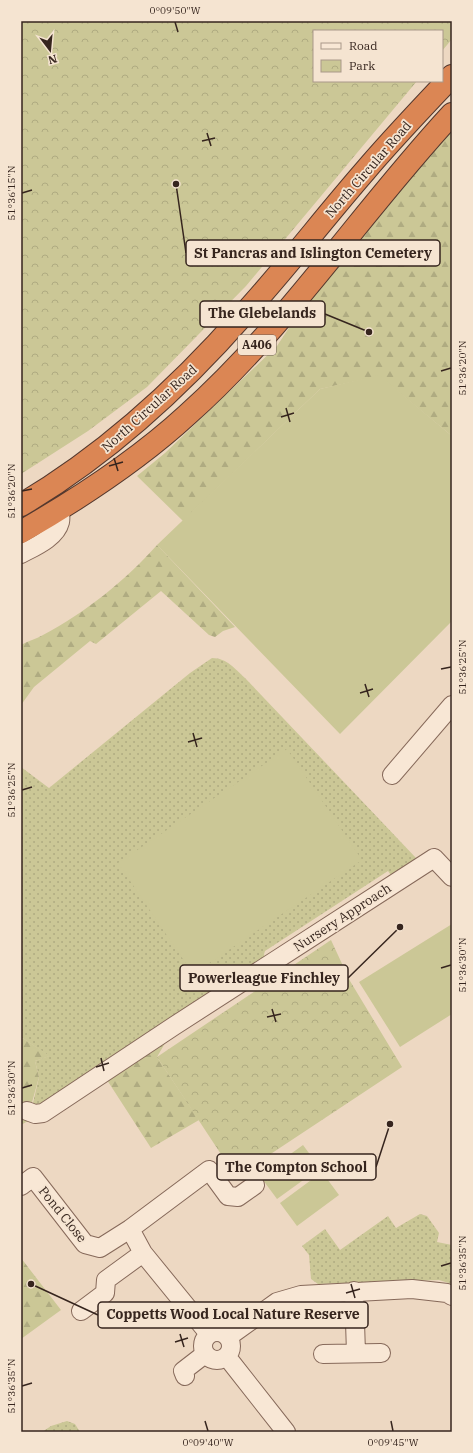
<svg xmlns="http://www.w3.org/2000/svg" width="473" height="1453" viewBox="0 0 473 1453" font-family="'IBM Plex Serif',serif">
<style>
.grass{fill:url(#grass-dots)}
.forest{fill:url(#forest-firs)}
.park{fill:url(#park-crowns)}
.garden{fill:#cbc796}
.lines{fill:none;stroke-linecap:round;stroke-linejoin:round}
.minor-casing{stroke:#86695a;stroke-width:20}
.highway-casing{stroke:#54382e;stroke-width:24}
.minor{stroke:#f8e7d5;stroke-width:18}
.highway{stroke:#db8654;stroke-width:22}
.ticks{fill:none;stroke:#36251e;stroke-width:1.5}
.labels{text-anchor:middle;stroke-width:3.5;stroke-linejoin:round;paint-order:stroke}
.shield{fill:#f5e4d1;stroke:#6f5e54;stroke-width:1}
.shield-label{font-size:12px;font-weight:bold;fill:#36251e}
.street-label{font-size:13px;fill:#36251e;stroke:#f5e4d1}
.leader{fill:none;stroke:#36251e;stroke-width:1.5}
.callout-dot{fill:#36251e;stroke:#f5e4d1;stroke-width:1.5}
.callout{fill:#f5e4d1;stroke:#36251e;stroke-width:1.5}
.callout-label{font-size:14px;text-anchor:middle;font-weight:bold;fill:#36251e}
.neatline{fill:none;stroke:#36251e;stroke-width:1.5}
.ticks-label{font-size:10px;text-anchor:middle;fill:#36251e}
</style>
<defs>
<pattern id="grass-dots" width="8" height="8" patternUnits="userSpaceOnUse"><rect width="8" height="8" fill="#cbc796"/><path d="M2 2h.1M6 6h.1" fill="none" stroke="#afab81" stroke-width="1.8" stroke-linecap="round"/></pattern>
<pattern id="forest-firs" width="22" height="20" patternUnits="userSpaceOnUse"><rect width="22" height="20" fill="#cbc796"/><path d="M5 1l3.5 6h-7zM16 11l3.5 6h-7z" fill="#afab81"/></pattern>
<pattern id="park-crowns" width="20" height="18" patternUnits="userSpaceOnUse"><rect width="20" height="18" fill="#cbc796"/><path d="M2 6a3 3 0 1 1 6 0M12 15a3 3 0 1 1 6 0" fill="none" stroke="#afab81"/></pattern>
</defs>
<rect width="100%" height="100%" fill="#edd8c2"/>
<path class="grass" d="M212 658C227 658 235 669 246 679L417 859 393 878 388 871 265 951 264 954 267 965 48 1106 32 1107 39 1077 35 1061 49 1056 21 1037V767L49 788 190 673Z
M420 1214 427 1216 439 1233 437 1242 452 1245V1284L439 1280 318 1284 311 1279 309 1255 302 1246 325 1229 340 1250 388 1216 396 1228Z
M67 1421 75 1424 80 1432H42L51 1426Z"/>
<path class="forest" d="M452 129V436L379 376 320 389 183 521 137 476 165 453 277 346 296 317Z
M157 545 235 627 223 631 215 637 209 635 161 591 96 644 90 641 34 687 21 705V645C28 641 36 639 43 635 85 613 126 580 157 545Z
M21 1037 50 1056 35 1061 39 1077 28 1117V1121L21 1125Z
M168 1038 157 1057 199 1120 151 1148 107 1080Z
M21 1258 61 1310 21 1339Z"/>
<path class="park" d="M21 21H452V39L442 51V31H314V81H417L246 286 147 387 88 431 21 474Z
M331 940 350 981 402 1067 236 1177 157 1057Z"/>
<path class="garden" d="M379 375 452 436V621L340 734 157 545 320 389Z
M287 749 362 860 193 974 118 863Z
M452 924V1014L400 1047 359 982Z
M303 1145 320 1168 277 1199 260 1176Z
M322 1172 339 1195 297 1226 280 1203Z"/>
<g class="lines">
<g class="minor-casing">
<path id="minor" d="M21 554C34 547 56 538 60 522 61 518 60 513 60 509
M392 775 452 705
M27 1111 35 1114 43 1113 174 1026 434 858 452 877
M21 1186 33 1177 85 1244 100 1248 130 1229 209 1170 228 1196 238 1197 255 1185
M130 1229 143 1253 209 1334
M354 1291 356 1353
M81 1311 105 1293 106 1280 143 1253
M203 1346a14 14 0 1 1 28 0a14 14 0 1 1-28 0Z
M228 1337 277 1302 301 1295 412 1289 447 1293 452 1296
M323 1354 381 1353
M227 1357 286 1432
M185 1376 183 1371 205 1354"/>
</g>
<g class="highway-casing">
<path id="highway" d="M21 505C106 455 179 388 244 314 286 268 324 218 365 171 393 138 423 107 452 76
M21 532C80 498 137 461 187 415 287 326 361 212 452 114"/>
</g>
<use href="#minor" class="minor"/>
<use href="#highway" class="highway"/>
</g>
<path class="ticks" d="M175 22 178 32M207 133 211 146M202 141 215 138M22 193 32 190M441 371 451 368M286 408 290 422M281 417 294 413M114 458 118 471M109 466 123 462M22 491 32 489M441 669 451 667M365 684 369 697M360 693 373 689M193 733 197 747M188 742 202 738M22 790 32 787M441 968 451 965M272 1009 276 1022M267 1017 281 1014M101 1058 104 1071M96 1067 109 1063M22 1088 32 1085M441 1266 451 1263M351 1284 355 1298M346 1293 360 1289M180 1334 184 1347M175 1342 188 1338M22 1386 32 1383M205 1421 208 1431M391 1421 393 1431"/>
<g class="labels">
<rect class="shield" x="238" y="335" width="38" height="20" rx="3"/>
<g class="shield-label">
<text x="257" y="349">A406</text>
</g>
<g class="street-label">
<text transform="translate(368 169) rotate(-49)" y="5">North Circular Road</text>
<text transform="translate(149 408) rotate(-42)" y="5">North Circular Road</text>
<text transform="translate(342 917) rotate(-33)" y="5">Nursery Approach</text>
<text transform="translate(63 1214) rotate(51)" y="5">Pond Close</text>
</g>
</g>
<path class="leader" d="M176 184L186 253M369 332L325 314M400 927L348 978M390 1124L376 1167M31 1284L98 1315"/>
<g class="callout-dot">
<circle cx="176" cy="184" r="4"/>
<circle cx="369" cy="332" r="4"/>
<circle cx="400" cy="927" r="4"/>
<circle cx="390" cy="1124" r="4"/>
<circle cx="31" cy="1284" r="4"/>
</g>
<g class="callout">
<rect x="186" y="240" width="254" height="26" rx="4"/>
<rect x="200" y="301" width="125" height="26" rx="4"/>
<rect x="180" y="965" width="168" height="26" rx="4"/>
<rect x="217" y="1154" width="159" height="26" rx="4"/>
<rect x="98" y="1302" width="270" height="26" rx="4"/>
</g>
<g class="callout-label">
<text x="313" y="258">St Pancras and Islington Cemetery</text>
<text x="262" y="318">The Glebelands</text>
<text x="264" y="983">Powerleague Finchley</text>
<text x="296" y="1172">The Compton School</text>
<text x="233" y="1319">Coppetts Wood Local Nature Reserve</text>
</g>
<rect width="473" height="1453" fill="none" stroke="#f5e4d1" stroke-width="44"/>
<rect x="313" y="30" width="130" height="52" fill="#f5e4d1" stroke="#a99889"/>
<rect x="321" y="43" width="20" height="6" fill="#f8e7d5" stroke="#a99889"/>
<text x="349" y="50" font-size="12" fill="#36251e">Road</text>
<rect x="321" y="60" width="20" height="12" fill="url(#park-crowns)" stroke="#a99889"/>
<text x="349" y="70" font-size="12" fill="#36251e">Park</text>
<g transform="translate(50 50) rotate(164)" stroke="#f5e4d1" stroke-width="3" paint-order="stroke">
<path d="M0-3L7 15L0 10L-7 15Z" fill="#36251e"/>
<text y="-6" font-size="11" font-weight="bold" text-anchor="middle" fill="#36251e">N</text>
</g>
<rect x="22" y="22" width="429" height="1409" class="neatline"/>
<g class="ticks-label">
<text x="175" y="14">0°09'50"W</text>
<text transform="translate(11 193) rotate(-90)" y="4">51°36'15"N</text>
<text transform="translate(462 368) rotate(-90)" y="4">51°36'20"N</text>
<text transform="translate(11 491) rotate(-90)" y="4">51°36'20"N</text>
<text transform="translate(462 667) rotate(-90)" y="4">51°36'25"N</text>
<text transform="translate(11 790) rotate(-90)" y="4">51°36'25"N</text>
<text transform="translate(462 965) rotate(-90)" y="4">51°36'30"N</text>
<text transform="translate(11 1088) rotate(-90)" y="4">51°36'30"N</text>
<text transform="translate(462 1263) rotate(-90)" y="4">51°36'35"N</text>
<text transform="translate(11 1386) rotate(-90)" y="4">51°36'35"N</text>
<text x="208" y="1446">0°09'40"W</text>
<text x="393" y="1446">0°09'45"W</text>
</g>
</svg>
